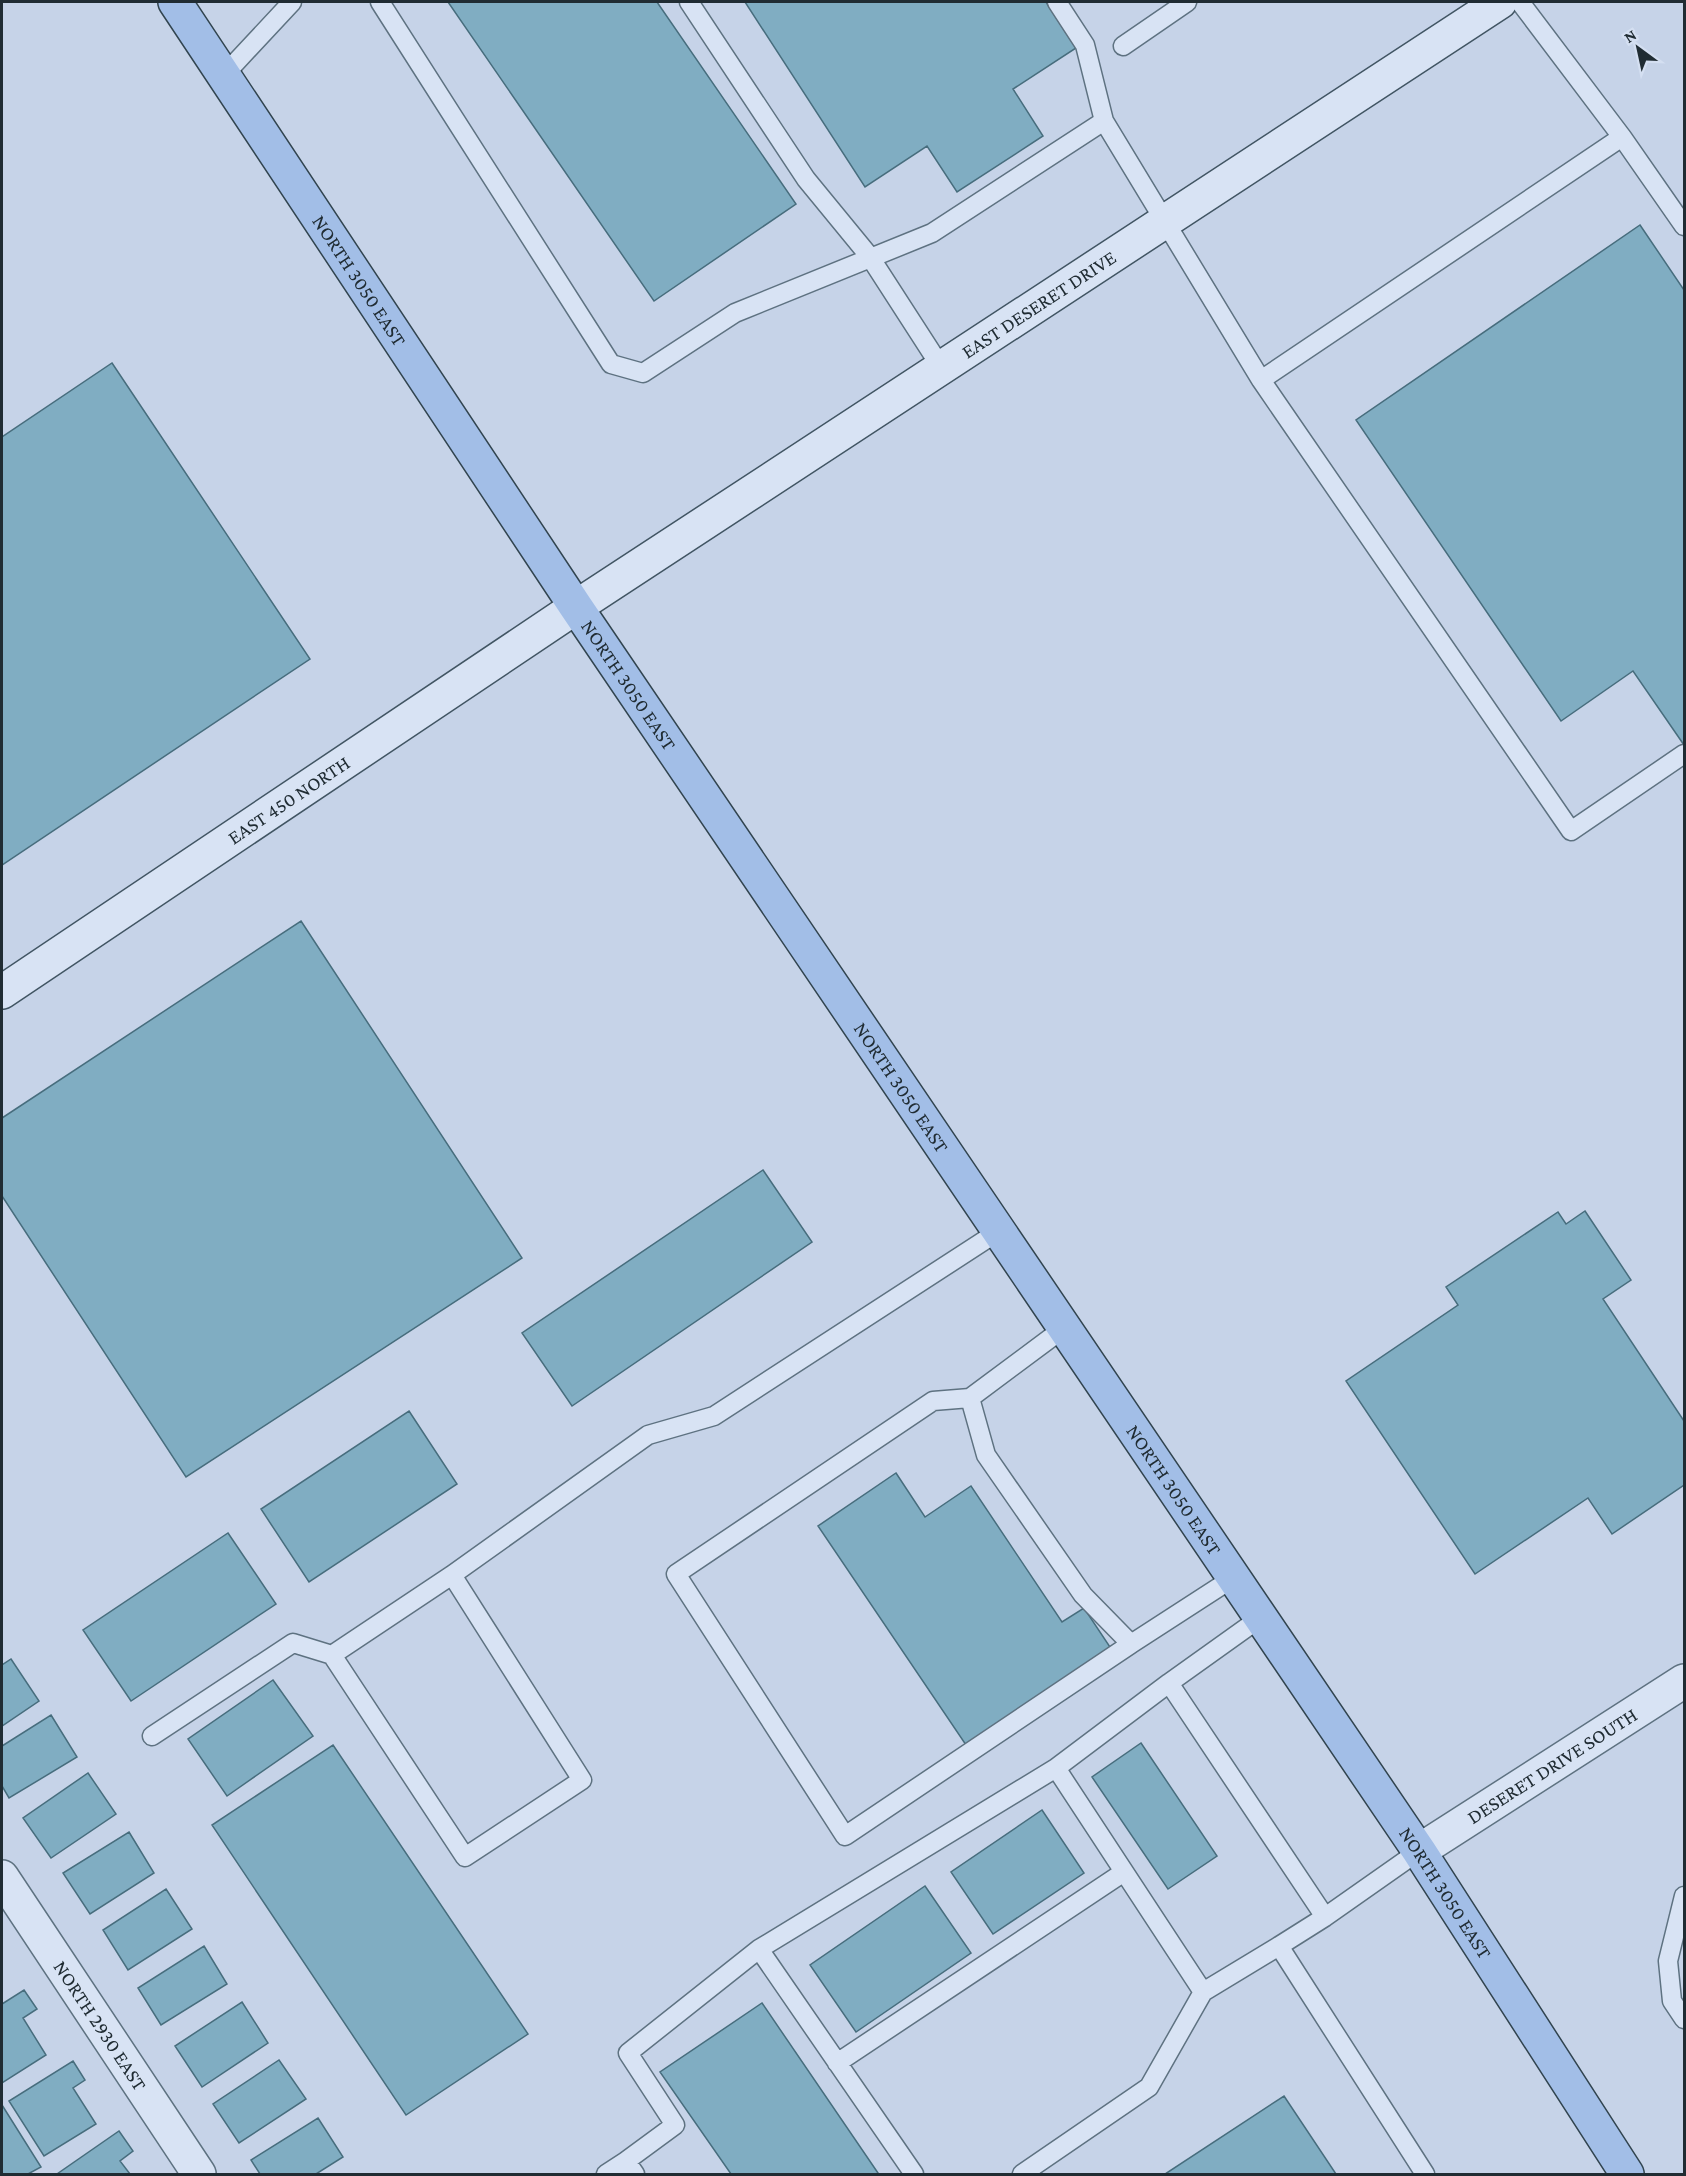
<svg xmlns="http://www.w3.org/2000/svg" width="1686" height="2176" viewBox="0 0 1686 2176" font-family="'Crimson Pro',serif">
<style>
.building{fill:#80adc2;stroke:#476d7d;stroke-width:1.5}
.lines{fill:none;stroke-linecap:round;stroke-linejoin:round}
.lane-casing{stroke:#5e7281;stroke-width:21}
.street-casing{stroke:#5e7281;stroke-width:36}
.secondary-casing{stroke:#415563;stroke-width:36}
.primary-casing{stroke:#31444f;stroke-width:36}
.lane{stroke:#d8e3f4;stroke-width:18}
.street{stroke:#d8e3f4;stroke-width:33}
.secondary{stroke:#d8e3f4;stroke-width:33}
.primary{stroke:#a2bee7;stroke-width:33}
.labels{text-anchor:middle;stroke-width:4.5;stroke-linejoin:round;paint-order:stroke}
.street-label{font-size:20px;fill:#202c33;stroke:#d4dff1}
</style>
<rect width="100%" height="100%" fill="#c6d3e8"/>
<path class="building" d="M448 2H657L796 204 654 301Z
M745 2H1046L1076 48 1013 89 1043 136 957 192 927 146 865 187Z
M1640 225 1684 290V745L1633 671 1561 721 1356 420Z
M112 363 310 659 2 865V437Z
M301 921 522 1258 186 1477 2 1196V1118Z
M763 1170 812 1242 572 1406 522 1333Z
M1585 1211 1631 1280 1603 1299 1684 1421V1485L1612 1534 1588 1498 1475 1574 1346 1381 1458 1305 1446 1287 1558 1212 1566 1224Z
M409 1411 457 1484 309 1582 261 1509Z
M896 1473 925 1517 971 1486 1062 1622 1084 1608 1110 1647 966 1745 818 1526Z
M228 1533 276 1604 131 1701 83 1630Z
M11 1659 39 1701 2 1726V1665Z
M273 1680 313 1736 227 1796 188 1739Z
M51 1715 77 1757 9 1798 2 1786V1746Z
M1141 1743 1217 1856 1168 1889 1092 1777Z
M333 1745 528 2034 406 2115 212 1825Z
M88 1773 116 1814 51 1858 23 1818Z
M1042 1810 1084 1873 993 1934 951 1872Z
M129 1832 154 1873 90 1914 63 1873Z
M925 1886 971 1953 856 2032 810 1965Z
M166 1889 192 1929 128 1970 103 1930Z
M204 1946 227 1984 161 2025 138 1988Z
M24 1990 37 2009 23 2018 46 2055 2 2083V2004Z
M242 2002 268 2043 202 2087 175 2046Z
M762 2003 878 2173 876 2174H731L660 2072Z
M279 2060 306 2099 239 2143 213 2104Z
M73 2061 85 2080 73 2088 96 2124 44 2156 9 2101Z
M1284 2096 1336 2174H1165Z
M2 2105 41 2167 28 2174H2Z
M318 2118 343 2157 316 2174H260L251 2160Z
M119 2131 133 2151 120 2161 130 2174H57Z"/>
<g class="lines">
<g class="lane-casing">
<path id="lane" d="M380 2 611 364 643 373 735 313 932 233 1104 121 1085 45 1057 2
M689 2 806 179 870 257 941 367
M1123 46 1187 2
M224 75 292 2
M1104 121 1261 380 1571 831 1684 754
M1622 137 1684 226
M1261 380 1622 137 1520 2
M1064 1328 970 1398 933 1401 676 1574 845 1836 1131 1644
M970 1398 986 1455 1083 1595 1131 1644 1233 1578
M1260 1618 1169 1683 1325 1917
M332 1655 452 1575 648 1435 714 1416 999 1231
M152 1736 293 1643 332 1655 465 1857 582 1780 452 1575
M1056 1768 1169 1683
M1419 1851 1325 1917 1279 1946 1425 2174
M1684 1896 1668 1961 1672 2001 1684 2019
M837 2063 1124 1872
M626 2161 675 2125 628 2053 759 1949
M606 2174 626 2161 635 2174
M914 2174 759 1949 1056 1768 1203 1992
M1022 2174 1149 2087 1203 1992 1279 1946"/>
</g>
<g class="street-casing">
<g id="street">
<path id="s1" d="M1419 1851 1684 1681"/>
<path id="s2" d="M2 1877 199 2174"/>
</g>
</g>
<g class="secondary-casing">
<g id="secondary">
<path id="s3" d="M2 992 576 607 1500 2"/>
</g>
</g>
<g class="primary-casing">
<g id="primary">
<path id="s4" d="M175 2 576 607 1419 1851 1627 2174"/>
</g>
</g>
<use href="#lane" class="lane"/>
<use href="#street" class="street"/>
<use href="#secondary" class="secondary"/>
<use href="#primary" class="primary"/>
</g>
<g class="labels">
<g class="street-label">
<text dy="7" stroke="none"><textPath href="#s4" startOffset="334">NORTH 3050 EAST</textPath></text>
<text dy="7" stroke="none"><textPath href="#s3" startOffset="1244">EAST DESERET DRIVE</textPath></text>
<text dy="7" stroke="none"><textPath href="#s4" startOffset="820">NORTH 3050 EAST</textPath></text>
<text dy="7" stroke="none"><textPath href="#s3" startOffset="345">EAST 450 NORTH</textPath></text>
<text dy="7" stroke="none"><textPath href="#s4" startOffset="1306">NORTH 3050 EAST</textPath></text>
<text dy="7" stroke="none"><textPath href="#s4" startOffset="1792">NORTH 3050 EAST</textPath></text>
<text dy="7" stroke="none"><textPath href="#s1" startOffset="158">DESERET DRIVE SOUTH</textPath></text>
<text dy="7" stroke="none"><textPath href="#s4" startOffset="2278">NORTH 3050 EAST</textPath></text>
<text dy="7" stroke="none"><textPath href="#s2" startOffset="178">NORTH 2930 EAST</textPath></text>
</g>
</g>
<rect width="1686" height="2176" fill="none" stroke="#202c33" stroke-width="6"/>
<g transform="translate(1638 48) rotate(327)" stroke="#d4dff1" stroke-width="4.5" paint-order="stroke">
<path d="M0-4.5L10 22L0 15L-10 22Z" fill="#202c33"/>
<text y="-9" font-size="16" font-weight="bold" text-anchor="middle" fill="#202c33">N</text>
</g>
</svg>
